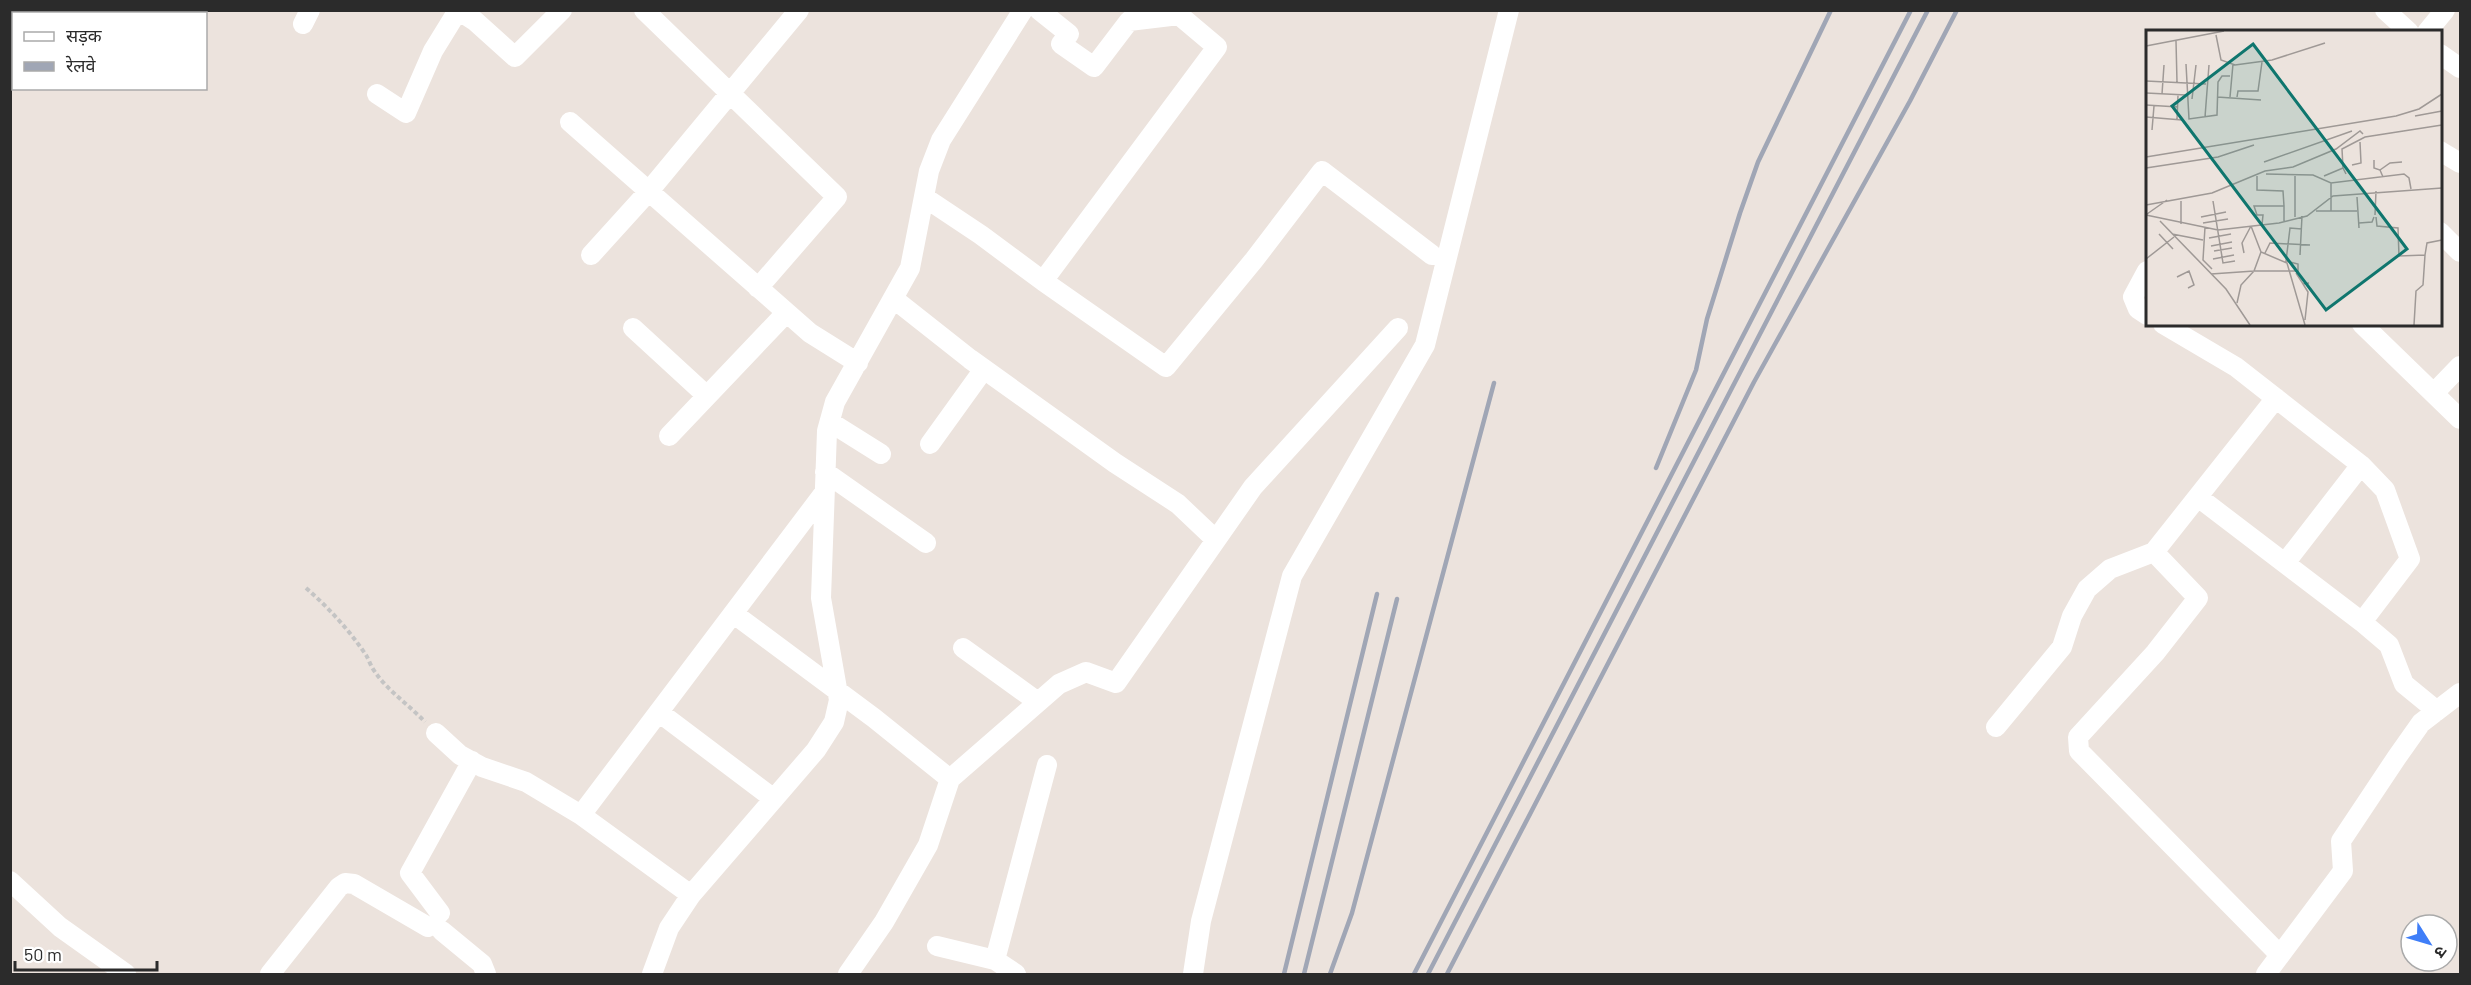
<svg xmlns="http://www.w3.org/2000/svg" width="2471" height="985" viewBox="0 0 2471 985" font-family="Barlow,'Noto Sans Devanagari',sans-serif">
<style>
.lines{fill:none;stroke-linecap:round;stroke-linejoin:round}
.path{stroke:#c4c4c4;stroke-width:4;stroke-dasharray:4.5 3;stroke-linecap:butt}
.minor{stroke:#fff;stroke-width:20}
.rail{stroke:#a0a6b5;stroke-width:4.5}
.inset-road{fill:none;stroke:#9f9996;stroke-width:1.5}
.view{fill:#0f766e;fill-opacity:0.15;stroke:#0f766e;stroke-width:3}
.inset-edge{fill:none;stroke:#2b2b2b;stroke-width:3}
</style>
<rect width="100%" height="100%" fill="#ece3dd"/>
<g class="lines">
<path class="path" d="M306 588C329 608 349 630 366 655 369 660 371 667 375 672 388 691 409 705 425 722"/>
<path class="minor" d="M458 10 475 21 515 57 562 10
M644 10 837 197 758 288
M2385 10 2409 32
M303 24 310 10
M2427 32 2445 10
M2440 54 2460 68
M377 94 406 113 433 51 457 12
M570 122 810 333 858 363
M2440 151 2460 163
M924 197 981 235 1043 281 1217 47 1179 15 1129 21 1094 67 1061 44 1069 34 1039 10
M2440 232 2460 252
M591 255 649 191 799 10
M2147 271 2133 297 2138 309 2147 315
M1043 281 1166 367 1254 260 1322 171 1432 255
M894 299 970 359 1115 463 1178 504 1216 540
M2163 324 2236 367 2361 465 2385 490 2410 559 2362 622
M2362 324 2460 419
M633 328 707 396
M2434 393 2460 366
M830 422 881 454
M669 436 786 313
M930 444 984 369
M825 472 926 543
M2198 497 2362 622 2389 645 2404 684 2437 711
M2154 552 2198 598 2155 653 2078 737 2079 751 2280 955
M2285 563 2361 465
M734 614 874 718 950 779
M963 648 1038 702
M660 713 774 799
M1996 727 2062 647 2072 616 2087 589 2110 569 2154 552 2276 398
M436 733 460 755 482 767 526 782 581 815 691 895
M581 815 824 493
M10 881 60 927 126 974
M440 913 410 873 472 761
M442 931 482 964 486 974
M937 946 995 960 1047 765
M995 960 1016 974
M270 974 339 887 345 883 354 884 428 927
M652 974 669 928 691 895 816 750 834 722 839 700 821 598 827 431 835 402 910 268 929 171 941 140 1023 10
M848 974 884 922 928 845 950 779 1059 684 1086 672 1116 683 1253 487 1398 328
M1193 974 1201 921 1292 576 1425 345 1509 10
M2266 974 2343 871 2341 841 2397 757 2421 723 2460 693"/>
<path class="rail" d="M1656 468 1696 370 1707 319 1740 213 1758 162 1831 10
M1284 974 1377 594
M1304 974 1397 599
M1330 974 1352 913 1494 383
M1414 974 1911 10
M1428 974 1928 10
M1447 974 1754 382 1910 101 1957 10"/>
</g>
<g transform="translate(2146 30)">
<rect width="296" height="296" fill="#ece3dd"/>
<path class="inset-road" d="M70 5 75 30 89 35 126 30 179 13M30 11 31 52M0 16 78 1M40 34 43 89 71 85 72 52 76 46H84M0 51 60 54M0 63 40 65M16 64 18 35M71 67 115 70M84 67 87 34M91 67 92 61H112L116 32M46 69 50 35M0 75 32 77M269 86 296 81M0 87 36 90M59 87 63 35M31 89 32 65M6 100 8 76M0 127 250 86 273 79 296 64M228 130V138L234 140 237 147M118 132 206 101M206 135 215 133 214 112M0 138 72 127 108 115M197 138 196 119 219 107 296 95M234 140 244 133 256 132M120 144 167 145 185 153 258 144 263 148 265 159M111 146V160L137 161 138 176M149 146V187M178 146 197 138 200 144M211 167 213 198M35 171V194M67 171 77 233 89 231M0 175 66 163 119 141 147 137 190 119 214 101 217 104M170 181H211M185 181V153M1 184 21 170M0 185 72 200 133 193 161 186 187 166 296 158M229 185 230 161M55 187 80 182M230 187 231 196 252 198 253 226 279 225 277 255 270 261 268 295M14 191 80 259 104 295M57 193 82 189M213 193 226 192 228 187M116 195 117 185H111L108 176H138V191M105 196 115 222 141 233 159 295M59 197 57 230 66 239M13 204 27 219M26 204 57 210M63 208 85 204M65 216 86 212M68 221 86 218M98 223 96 213 105 196M119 223 124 213 164 215M154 225 156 186M279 225 281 213 296 210M0 229 28 207M67 229 88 225M150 243 157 254 163 253M65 244 108 241 115 222M31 247 43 241 48 255 42 258M157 254 162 262 159 290M91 273 95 255 108 241H152V234L140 231 144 198 156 199"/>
<path class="view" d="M107 14 261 219 180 280 26 76Z"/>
<rect width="296" height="296" class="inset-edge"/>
</g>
<rect width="2471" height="985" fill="none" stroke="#2b2b2b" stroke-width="24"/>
<rect x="12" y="12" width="195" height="78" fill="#ffffff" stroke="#aaaaaa" stroke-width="1.5"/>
<rect x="24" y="32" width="30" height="9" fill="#ffffff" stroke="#aaaaaa" stroke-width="1.5"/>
<text x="66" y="42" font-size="18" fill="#2b2b2b">सड़क</text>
<rect x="24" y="62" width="30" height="9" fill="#a0a6b5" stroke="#aaaaaa" stroke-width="1.5"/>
<text x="66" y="72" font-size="18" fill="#2b2b2b">रेलवे</text>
<g transform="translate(2429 943) rotate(127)"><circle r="28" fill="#ffffff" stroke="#aaaaaa" stroke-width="1.5"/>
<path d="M0-4.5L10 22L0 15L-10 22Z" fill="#3f7ef8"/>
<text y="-9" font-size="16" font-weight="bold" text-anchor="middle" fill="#2b2b2b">उ</text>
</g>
<path d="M15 961v9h142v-9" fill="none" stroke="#2b2b2b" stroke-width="3"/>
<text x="24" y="961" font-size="18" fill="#2b2b2b" stroke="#ffffff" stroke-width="4.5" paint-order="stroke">50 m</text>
</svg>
